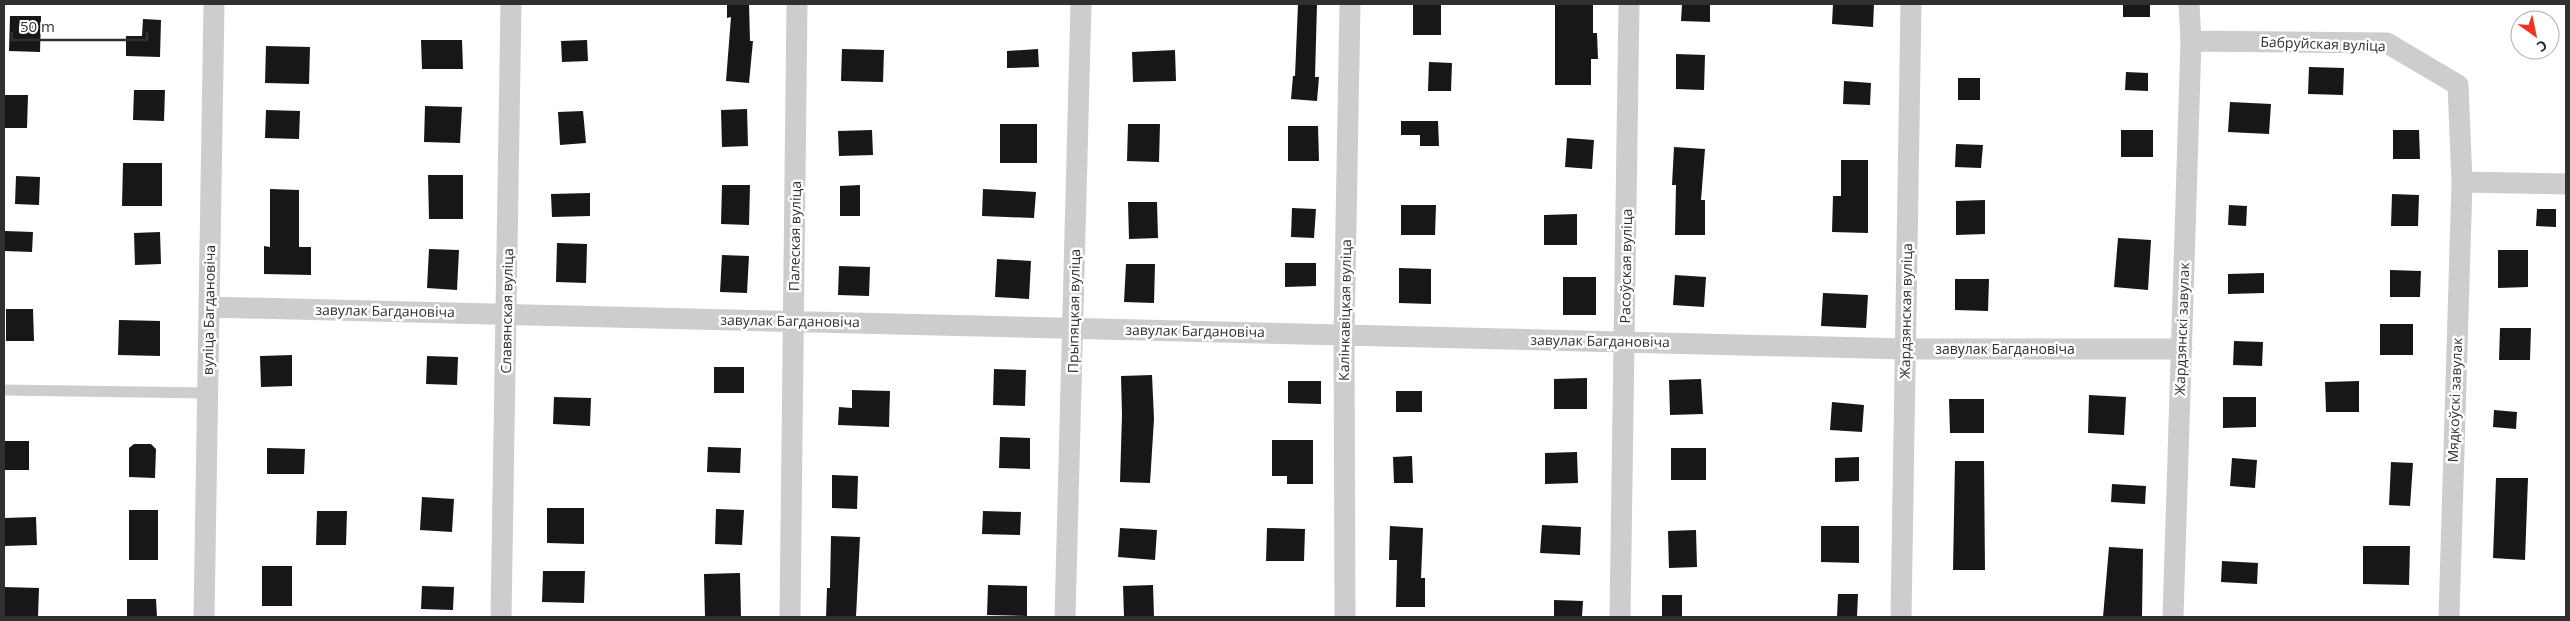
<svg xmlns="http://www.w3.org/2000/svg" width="2570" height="621" viewBox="0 0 2570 621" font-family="'Open Sans',sans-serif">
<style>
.building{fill:#171717}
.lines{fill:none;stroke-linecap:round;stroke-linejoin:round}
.lane{stroke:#cdcdcd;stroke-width:11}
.street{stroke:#cdcdcd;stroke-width:21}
.labels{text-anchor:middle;stroke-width:5;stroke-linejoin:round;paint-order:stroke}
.street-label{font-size:14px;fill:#303030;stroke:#fff}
</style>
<rect width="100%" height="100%" fill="#fff"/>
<path class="building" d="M727 4H749L750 41H753L749 83 726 81 731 17 727 18Z
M1298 4H1317L1315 77H1319L1317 101 1291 99 1293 76H1295Z
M1413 4H1441V35H1413Z
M1555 4H1593V33H1597L1598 59H1591V85H1555Z
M1682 4H1710V22L1681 21Z
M1833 4H1874L1873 27 1832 24Z
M2123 4H2150V17H2123Z
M10 16H41L40 52 9 51Z
M143 19 161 20 160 57 126 56V36H142Z
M421 40H462L463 69H422Z
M587 40 588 61 562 62 561 41Z
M266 46 310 47 309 84 265 83Z
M842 49 884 50 883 82 841 81Z
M1038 49 1039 67 1007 68V51Z
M1175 50 1176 81 1133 82 1132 52Z
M1676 54 1705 55 1704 90 1676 89Z
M1429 62 1452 63 1451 91H1428Z
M2309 67 2344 68 2343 95 2308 94Z
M2126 72 2148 73V91L2125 90Z
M1958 78H1980V100H1958Z
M1844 81 1871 83 1870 105 1843 104Z
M134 90H165L164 121 133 120Z
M4 95H28L27 128H4Z
M2230 102 2271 104 2269 134 2228 132Z
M425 106 462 107 460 143 424 142Z
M747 109 748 146 722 147 721 110Z
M266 110 300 111 299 139 265 138Z
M583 111 586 143 560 145 558 112Z
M1401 121H1438L1439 146H1420V135H1401Z
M1000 124H1037V163H1000Z
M1128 124H1160L1159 162 1127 161Z
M1288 126H1318L1319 161H1288Z
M872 130 873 155 839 156 838 131Z
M2121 130H2153V157H2121Z
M2393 130H2419L2420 159H2393Z
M1567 138 1594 140 1592 169 1565 167Z
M1956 144 1983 145 1981 168 1955 167Z
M1674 147 1705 149 1701 200H1705V235H1675L1676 185H1672Z
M1841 160H1868V233L1832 232 1833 196H1841Z
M123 163H162V206H122Z
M428 175H463V219H429Z
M16 176 40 177 39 205 15 204Z
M722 185H750L749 225 721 224Z
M860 185V216H840V186Z
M270 189 299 190V247H311V275L264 274V246L270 247Z
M983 189 1036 192 1034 218 982 216Z
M590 193V216L552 217 551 194Z
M2392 194 2419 195 2418 226H2391Z
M1985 200V234L1956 235V201Z
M1128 202H1157L1158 238 1129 239Z
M1401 205H1436L1435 235H1401Z
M2229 205 2247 206 2246 226 2228 225Z
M1292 208 1316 209 1314 238 1291 237Z
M2537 209H2556V227L2536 226Z
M1577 214V245H1544V215Z
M5 231 33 232 32 252 4 251Z
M160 232 161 264 135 265 134 233Z
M2118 238 2151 240 2148 290 2114 287Z
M557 243 587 244 586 283 556 282Z
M429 249 459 250 457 290 427 288Z
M2498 250H2528V287L2498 288Z
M722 255 749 256 747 293 720 292Z
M997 259 1031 261 1029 299 995 297Z
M1285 263H1316V286L1285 287Z
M1126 264H1155L1154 303 1124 302Z
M839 266 870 267 869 296 838 295Z
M1399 268 1431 269V304L1399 303Z
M2390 270 2421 271 2420 297H2390Z
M2264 273V293L2228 294V274Z
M1675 275 1706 277 1704 307 1673 305Z
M1563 277H1596V315H1563Z
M1955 279H1989L1988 311 1955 310Z
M1823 293 1868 295 1866 328 1821 326Z
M6 309H33L34 341H6Z
M119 320 160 321V356L118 355Z
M2380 324H2413V355H2380Z
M2500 328H2531L2530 360H2499Z
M2234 341 2263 342 2262 366 2233 365Z
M292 355V386L261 387 260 356Z
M427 356 458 357 457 385 426 384Z
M714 367H744V393H714Z
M994 369 1026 370 1025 406 993 405Z
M1152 375 1154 419 1150 483 1120 482 1122 415 1121 376Z
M1587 378V409H1554V379Z
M1701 379 1703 414 1670 415 1669 380Z
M1288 381H1321V404L1288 403Z
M2359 381V412H2326L2325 382Z
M852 390 890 391 889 427 838 425 839 407 852 408Z
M1396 391H1422V412H1396Z
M2089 395 2126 397 2124 435 2088 433Z
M554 397 591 398 590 426 553 424Z
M2223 397H2256V427L2223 428Z
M1949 399H1984V433H1950Z
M1832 402 1864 405 1862 432 1830 430Z
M2494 410 2517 412 2516 429 2493 427Z
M1000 437 1030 438V469L999 468Z
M1272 440H1313V484H1287V476H1272Z
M4 441H29V470H4Z
M134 444H151L156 449 155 478 129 477V448Z
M708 447 741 448 740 473 707 472Z
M267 448 305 449 304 474H267Z
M1671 448H1706V480H1671Z
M1577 452 1578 483 1545 484V453Z
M1412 456 1413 483H1394L1393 457Z
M1859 457V481L1835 482V458Z
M2232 458 2257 460 2255 488 2230 486Z
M1955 461H1984L1985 570H1953Z
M2391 462 2413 463 2410 506 2389 505Z
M832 475 858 476 857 509 832 508Z
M2496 478H2528L2525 560 2493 558Z
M2112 484 2146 486 2145 504 2111 502Z
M422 497 454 499 452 532 420 530Z
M547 508H584V544L547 543Z
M716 509 744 510 742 545 715 544Z
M129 510H158V560H129Z
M317 511H347L346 545H316Z
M983 511 1021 512 1020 535 982 534Z
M36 517 37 545 4 546V518Z
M1542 525 1581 527 1580 555 1540 553Z
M1390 526 1423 528 1421 578H1425V607H1396L1397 560H1389Z
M1821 526H1859V563L1821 562Z
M1120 528 1157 530 1155 560 1118 557Z
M1267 528 1305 529 1304 561H1266Z
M1696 530 1697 567 1669 568 1668 531Z
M831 536 860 537 856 617H826L827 588H830Z
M2363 546H2410L2409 585 2363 584Z
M2109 547 2143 549 2142 617H2103Z
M2222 561 2258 563 2257 584 2221 582Z
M262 566H292V606H262Z
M543 571H585L584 603 542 602Z
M740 573 741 617H705L704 574Z
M988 585 1027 586V616L987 615Z
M1153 585 1154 617H1124L1123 586Z
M422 586 454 587 453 610 421 609Z
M4 587 39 588 38 617 4 616Z
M1838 594H1858L1857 617H1837Z
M1662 595H1682V617H1662Z
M127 599H156L157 617H127Z
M1554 600 1583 601 1582 617H1554Z"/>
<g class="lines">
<path class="lane" d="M4 390 207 393"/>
<path class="street" d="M2189 4 2191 41 2387 43 2458 85 2462 182 2566 184
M209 307 1906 349H2182
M204 617 214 4
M501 617 511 4
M790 617 797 4
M1065 617 1081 4
M1345 617 1344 335 1350 4
M1620 617 1629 4
M1901 617 1911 4
M2173 617 2191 41
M2449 617 2462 182"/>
</g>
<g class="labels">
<g class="street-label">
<text transform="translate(2323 44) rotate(2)" y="5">Бабруйская вуліца</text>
<text transform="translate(795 236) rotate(-89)" y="5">Палеская вуліца</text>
<text transform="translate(1626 266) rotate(-89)" y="5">Расоўская вуліца</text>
<text transform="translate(209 310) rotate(-89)" y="5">вуліца Багдановіча</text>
<text transform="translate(1345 310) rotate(-89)" y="5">Калінкавіцкая вуліца</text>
<text transform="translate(385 311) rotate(1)" y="5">завулак Багдановіча</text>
<text transform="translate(507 311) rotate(-89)" y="5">Славянская вуліца</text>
<text transform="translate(1074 311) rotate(-89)" y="5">Прыпяцкая вуліца</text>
<text transform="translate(1906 311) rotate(-89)" y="5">Жардзянская вуліца</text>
<text transform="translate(790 321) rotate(1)" y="5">завулак Багдановіча</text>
<text transform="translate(2182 329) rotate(-88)" y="5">Жардзянскі завулак</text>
<text transform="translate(1195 331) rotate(1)" y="5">завулак Багдановіча</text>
<text transform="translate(1600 341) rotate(1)" y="5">завулак Багдановіча</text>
<text x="2005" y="354">завулак Багдановіча</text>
<text transform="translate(2455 400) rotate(-88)" y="5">Мядкоўскі завулак</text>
</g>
</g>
<rect width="2570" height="621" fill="none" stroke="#303030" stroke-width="10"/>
<g transform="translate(2535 35) rotate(147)"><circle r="24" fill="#ffffff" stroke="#acacac"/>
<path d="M0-4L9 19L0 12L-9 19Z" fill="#f63124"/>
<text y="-8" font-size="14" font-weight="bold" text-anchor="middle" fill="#303030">С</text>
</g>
<path d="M12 32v8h135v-8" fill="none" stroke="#303030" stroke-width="2.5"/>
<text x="20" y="32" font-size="15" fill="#303030" stroke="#ffffff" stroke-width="4" paint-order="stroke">50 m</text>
</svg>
